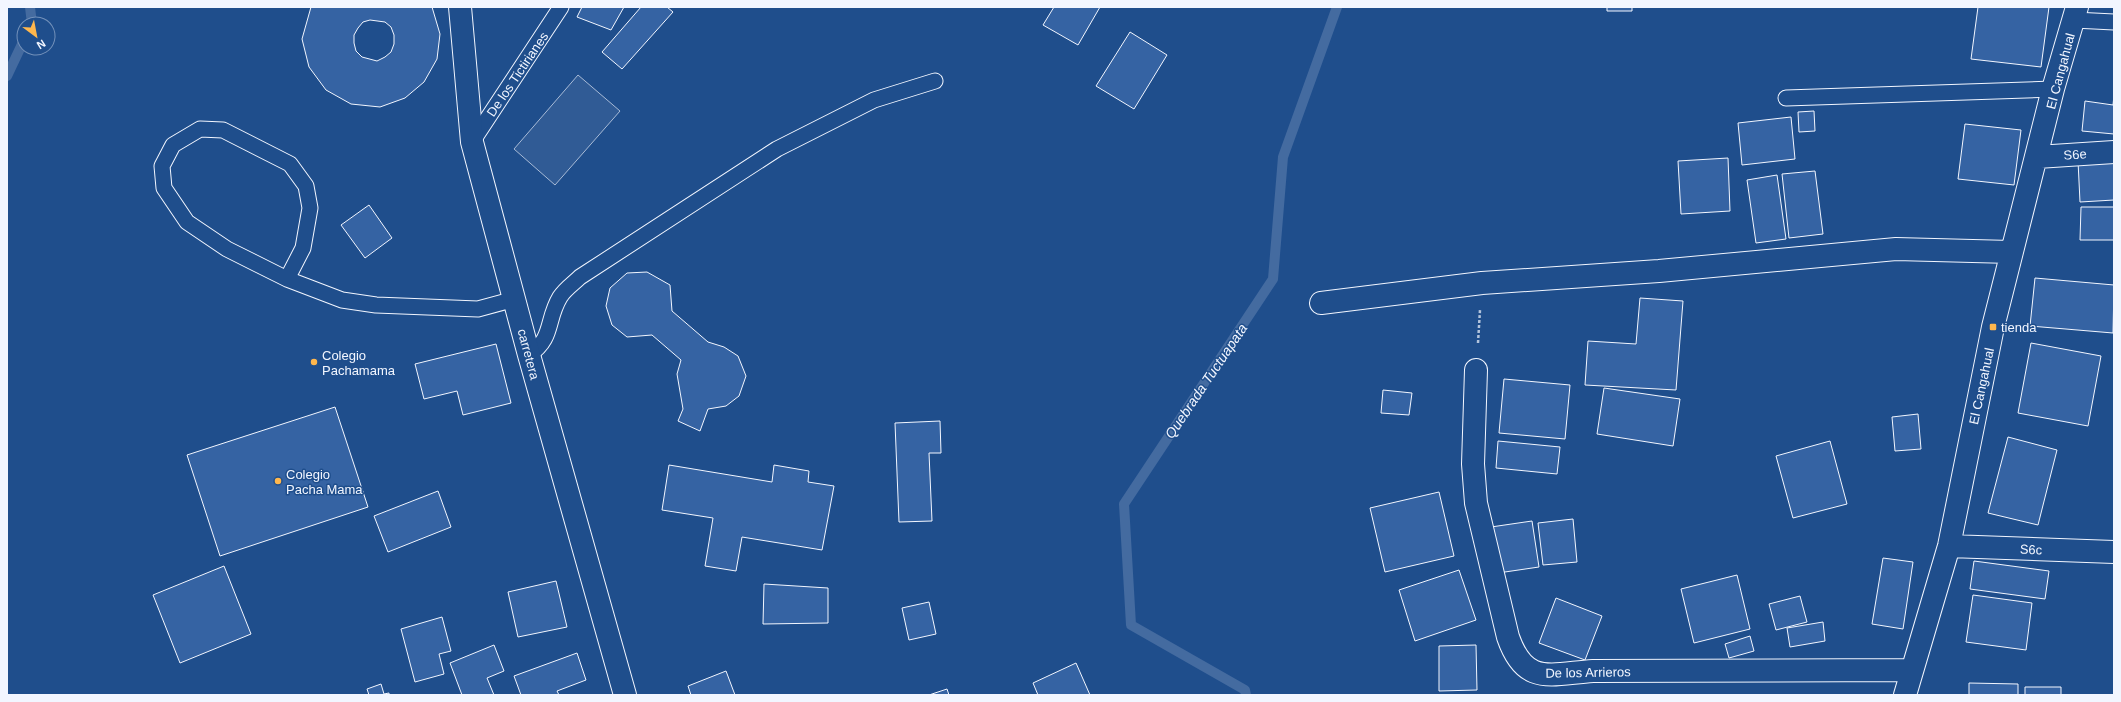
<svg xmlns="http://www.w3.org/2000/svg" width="2121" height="702" viewBox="0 0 2121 702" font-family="Helvetica,sans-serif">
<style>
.built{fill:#305b95;stroke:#a8bbd7}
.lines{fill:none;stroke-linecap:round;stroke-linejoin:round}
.stream{stroke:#446ba0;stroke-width:10}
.building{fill:#3563a3;stroke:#f2f6ff;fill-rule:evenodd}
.lane-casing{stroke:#f2f6ff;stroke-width:17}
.street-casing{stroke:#f2f6ff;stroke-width:24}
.path{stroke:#b3c4dc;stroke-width:2.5;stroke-dasharray:3 2;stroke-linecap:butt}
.lane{stroke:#1f4e8c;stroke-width:15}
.street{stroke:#1f4e8c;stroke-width:22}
.poi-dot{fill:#ffb74d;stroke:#1f4e8c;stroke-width:1.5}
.labels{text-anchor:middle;stroke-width:3;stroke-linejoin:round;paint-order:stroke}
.street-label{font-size:13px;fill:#f2f6ff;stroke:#1f4e8c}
.poi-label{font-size:13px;fill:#f2f6ff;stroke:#1f4e8c;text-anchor:start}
.water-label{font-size:14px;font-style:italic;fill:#f2f6ff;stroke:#1f4e8c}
</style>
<rect width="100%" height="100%" fill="#1f4e8c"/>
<path class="built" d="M578 75 620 111 555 185 514 149Z"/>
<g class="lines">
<path class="stream" d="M30 7 32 24
M7 76 24 40
M1246 695 1245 690 1131 625 1124 504 1273 279 1283 157 1337 7"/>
</g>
<path class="building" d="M311 7H432L440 34 437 59 424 82 405 98 380 107 351 104 326 90 309 67 302 39ZM370 20 385 22 391 27 394 35V44L391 52 385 57 377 61 362 57 356 51 354 43V35L358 28 363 22Z
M582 7H624L611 30 577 17Z
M641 7H667L673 12 622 69 602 52Z
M1054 7H1100L1078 45 1043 25Z
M1607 7H1632V11H1607Z
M1978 7H2049L2041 67 1971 59Z
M1130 32 1167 55 1134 109 1096 86Z
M2114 95V134L2082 131 2085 101 2113 105Z
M1814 111 1815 131 1799 132 1798 112Z
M1791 117 1795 159 1742 165 1738 123Z
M1965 124 2021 130 2014 185 1958 179Z
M1728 158 1730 211 1681 214 1678 161Z
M2114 158V200L2080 202 2078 161Z
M1815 171 1823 234 1789 238 1782 174Z
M1777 175 1786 239 1756 243 1747 180Z
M369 205 392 238 365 258 341 225Z
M2081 207H2114V240H2080Z
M647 272 670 285 672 311 708 342 724 347 738 356 746 376 739 396 726 406 708 409 700 431 678 421 683 409 677 374 681 360 652 335 627 337 612 325 606 306 610 288 627 273Z
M2035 278 2114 285 2113 333 2030 326Z
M1640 298 1683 301 1676 390 1585 385 1588 341 1636 344Z
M2031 343 2101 356 2088 426 2018 413Z
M496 344 511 403 463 415 457 391 424 399 415 364Z
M1504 379 1570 385 1565 439 1499 433Z
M1604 388 1680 399 1673 446 1597 434Z
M1383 390 1412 393 1409 415 1381 413Z
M335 407 368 507 220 556 187 455Z
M1918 414 1921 449 1895 451 1892 417Z
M940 421 941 453H929L932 521 899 522 895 423Z
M2008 437 2057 450 2038 525 1988 513Z
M1498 441 1560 447 1557 474 1496 468Z
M1830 441 1847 504 1793 518 1776 456Z
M669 465 772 482 774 465 809 471 808 482 834 486 822 550 742 537 736 571 705 566 713 518 662 510Z
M438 491 451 527 388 552 374 516Z
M1439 492 1454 556 1385 572 1370 508Z
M1573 519 1577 562 1543 565 1538 523Z
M1532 521 1539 567 1498 573 1491 527Z
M1883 558 1913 562 1903 629 1872 624Z
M1974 561 2049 571 2045 599 1970 589Z
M224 566 251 634 180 663 153 595Z
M1459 570 1476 620 1415 641 1399 590Z
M1737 575 1750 629 1694 643 1681 589Z
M556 581 567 627 518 637 508 592Z
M764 584 828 588V623L763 624Z
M1973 595 2032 603 2026 650 1966 642Z
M1800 596 1807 622 1776 630 1769 604Z
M1556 598 1602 616 1585 660 1539 643Z
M929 602 936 634 909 640 902 608Z
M442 617 451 651 439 654 444 674 415 682 401 629Z
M1823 622 1825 641 1790 647 1787 628Z
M1750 636 1754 651 1729 658 1725 644Z
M494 645 504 671 487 678 494 695H462L450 663Z
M1476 645 1477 690 1439 691V646Z
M577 653 586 680 557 691 559 695H521L514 676Z
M1076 663 1090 695H1038L1033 683Z
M726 671 735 695H691L688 686Z
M1969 683 2018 684V695H1969Z
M381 684 384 694 389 693V695H369L367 689Z
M2025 687H2061V695H2025Z
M947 689 949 695H929Z"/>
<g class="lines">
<g class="lane-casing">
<path id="lane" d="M2074 20 2114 22
M1786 98 2053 89
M472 142 561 7
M287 279 303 248 310 208 306 186 290 164 223 130 200 129 173 145 162 166 164 188 187 222 227 249 287 279 342 300 376 305 478 309 515 299
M529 355C554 338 546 320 560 297 565 289 574 283 580 277L777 149 874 100 935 81"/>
</g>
<g class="street-casing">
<path id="street" d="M460 7 472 142 529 355 625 695
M2037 157 2114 152
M1321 303 1482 283 1659 271 1896 249 2011 252
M1476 370 1473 464 1476 503 1508 637C1525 686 1549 674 1593 671L1911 670
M1949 546 2114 552
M1905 695 1949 546 1993 327 2053 89 2077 7"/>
</g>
<path class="path" d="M1478 343 1480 310"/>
<use href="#lane" class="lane"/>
<use href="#street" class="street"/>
</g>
<g class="poi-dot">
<rect x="1989" y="323" width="8" height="8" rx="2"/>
<circle cx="314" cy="362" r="4"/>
<circle cx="278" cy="481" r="4"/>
</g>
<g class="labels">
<g class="street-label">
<text transform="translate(2060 71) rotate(-75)" y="5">El Cangahual</text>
<text transform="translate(517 74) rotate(-56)" y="5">De los Tictirianes</text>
<text transform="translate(2075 154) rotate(-4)" y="5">S6e</text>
<text transform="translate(529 354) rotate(75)" y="5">carretera</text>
<text transform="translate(1981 386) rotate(-78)" y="5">El Cangahual</text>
<text transform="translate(2031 549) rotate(2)" y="5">S6c</text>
<text transform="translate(1588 672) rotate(-1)" y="5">De los Arrieros</text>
</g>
<g class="poi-label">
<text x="2001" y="332">tienda</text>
<text x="322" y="360">Colegio<tspan x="322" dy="15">Pachamama</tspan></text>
<text x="286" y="479">Colegio<tspan x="286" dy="15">Pacha Mama</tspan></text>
</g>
<g class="water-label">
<text transform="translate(1206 381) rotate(-56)" y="5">Quebrada Tuctuapata</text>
</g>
</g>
<rect width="2121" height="702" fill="none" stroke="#f2f6ff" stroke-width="16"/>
<g transform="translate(36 36) rotate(148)"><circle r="19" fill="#1f4e8c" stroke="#7391ba"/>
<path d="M0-3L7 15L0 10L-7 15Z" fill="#ffb74d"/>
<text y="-6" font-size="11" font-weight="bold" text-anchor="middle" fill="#f2f6ff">N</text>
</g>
</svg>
